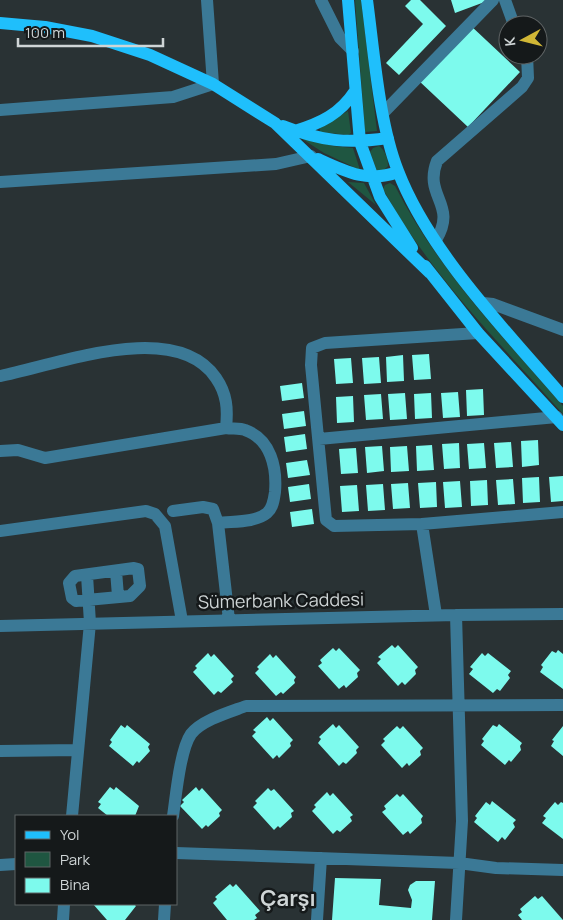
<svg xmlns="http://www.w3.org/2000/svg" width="563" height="920" viewBox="0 0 563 920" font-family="Manrope,sans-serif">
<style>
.green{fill:#1f5641}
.building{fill:#7dfaed}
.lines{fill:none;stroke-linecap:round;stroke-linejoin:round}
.minor{stroke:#3b7996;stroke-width:12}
.major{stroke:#1fbffc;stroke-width:12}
.labels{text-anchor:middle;stroke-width:5;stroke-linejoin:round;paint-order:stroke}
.street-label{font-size:18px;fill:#cfd5d6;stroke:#15191a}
.district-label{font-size:22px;font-weight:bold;fill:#cfd5d6;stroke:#15191a}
</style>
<rect width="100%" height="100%" fill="#293234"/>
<path class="green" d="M355 0H361L377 131 365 132Z
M348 111 351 133 348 135 320 132V128Z
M296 135 333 146 353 148 360 170 324 153Z
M379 146C385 150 388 159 388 166L383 171H377L370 152 373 148Z
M348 182 364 183 376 205Z
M390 183 395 186C438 270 502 336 563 406V414C500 343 429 274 383 189L385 185Z"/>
<path class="building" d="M411 0H420L446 26 399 75 386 63 423 24 405 6Z
M451 0H490L455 13Z
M470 25 520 72 468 127 418 80Z
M429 354 431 379 414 380 412 355Z
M403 355 404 381 387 382 386 357Z
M379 357 381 383 364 384 362 358Z
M351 358 353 383 336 384 334 359Z
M302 383 304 398 282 401 280 386Z
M483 389 484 415 467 416 466 390Z
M458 392 460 417 443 418 441 393Z
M405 393 407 419 390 420 388 394Z
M431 393 432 418 415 419 414 394Z
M381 394 383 419 366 420 364 395Z
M353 396 354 422 337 423 336 397Z
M304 411 306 426 284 429 282 414Z
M305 434 307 449 286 452 284 437Z
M538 440 539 465 522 467 521 441Z
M511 442 513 467 496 468 494 443Z
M459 443 460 468 444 469 442 444Z
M484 443 486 468 469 469 467 444Z
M432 445 434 470 417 471 416 446Z
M382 446 384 471 367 473 365 447Z
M407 446 409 471 391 472 390 447Z
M356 448 358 473 341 474 339 449Z
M307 460 310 475 288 478 286 463Z
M563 476V501L551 502 549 477Z
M539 477 540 502 523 503 522 478Z
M513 479 515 504 498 505 496 480Z
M487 480 488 505 471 506 470 481Z
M460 481 462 507 445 508 443 482Z
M436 482 437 507 420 508 418 483Z
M408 483 410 508 393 509 391 484Z
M309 484 311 499 290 502 288 487Z
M383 484 385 510 368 511 366 485Z
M357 485 359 511 342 512 340 486Z
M312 509 314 524 292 527 290 512Z
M392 645 395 648 398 645 418 667 415 670 416 674 405 685 402 682 398 686 377 663 381 659 378 657Z
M333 648 336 651 339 648 360 670 357 673 358 677 346 688 344 685 339 689 318 666 322 663 320 660Z
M558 650 563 654V689L540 672 543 667 541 665 552 651 556 653Z
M208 653 211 657 214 654 234 676 231 679 233 682 221 693 218 691 214 695 193 672 197 668 195 666Z
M482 653 485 656 488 653 511 671 508 675 510 678 500 691 497 689 493 693 469 674 473 669 470 667Z
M270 654 273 658 276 655 296 677 294 680 295 683 283 694 281 692 276 696 255 673 259 669 257 667Z
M267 717 270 721 273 718 293 740 290 743 291 746 279 758 277 755 273 759 252 736 256 732 253 730Z
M333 724 336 728 339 725 359 747 356 750 357 753 346 764 343 762 339 766 318 743 321 739 319 737Z
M499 724 522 743 520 746 521 750 511 762 509 760 505 765 481 745 484 741 482 739 493 725 497 727Z
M121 725 125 728 127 725 150 744 148 747 150 751 139 763 137 761 133 766 109 746 112 742 110 740Z
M397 726 400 729 403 726 423 748 420 751 421 755 409 766 407 763 402 768 381 745 385 741 383 739Z
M563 726V756L551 746 554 741 552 740Z
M110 787 114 790 116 787 139 806 135 816H108L98 808 101 804 98 802Z
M196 787 199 791 202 788 222 810 219 813 220 816 208 827 206 825 202 829 180 806 184 802 182 800Z
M268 788 271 791 274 789 294 811 291 813 292 817 280 828 278 826 274 830 253 807 257 803 255 801Z
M327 792 330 796 333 793 353 815 350 817 352 821 340 832 337 830 333 834 312 811 316 807 314 805Z
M397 794 400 797 403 794 423 816 421 819 422 823 410 834 408 831 403 835 382 812 386 809 384 806Z
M492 801 516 820 513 823 515 827 505 840 502 837 498 842 474 822 477 818 475 816 486 802 490 805Z
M555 802 558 805 561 802 563 803V839L542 823 546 818 543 816Z
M335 878 381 879 379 905 411 908 412 900 408 890 410 885 416 881H435L432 920H332Z
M230 884 233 887 236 884 260 911 255 915 257 918 254 920H227L213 903 217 899 215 897Z
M535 896 538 899 542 896 563 920H522L518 915 522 912 520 909Z
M93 904H134L136 906 125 920H107Z"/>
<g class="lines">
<path class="minor" d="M321 0 340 38 353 51
M505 0 514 25
M0 110 173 97 213 84 207 0
M384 112 493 0
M0 182 276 164 311 156
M436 240C458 204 423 197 437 161L522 87 528 78 527 55
M483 303 493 304 563 330
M478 333 325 343 312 348 311 365 326 520 334 526 422 524 563 512
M0 376C57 365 175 318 216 378 227 394 228 409 226 428
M319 439 557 417
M0 451 18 450 45 458 226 428C232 429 240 428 245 430 271 439 277 468 275 492 274 499 273 508 267 513 255 523 233 521 218 523
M173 511 203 507 213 509 218 523 229 620
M422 524 436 615
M0 531 146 511 155 514 165 526 182 621
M134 568 138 569 140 586 130 596 76 601 72 598 69 583 75 576Z
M116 571 118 596
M456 615 462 821 456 920
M0 626 456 615 563 614
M0 751 78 750
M72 816 90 623 87 575
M173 816C176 796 180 750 191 734 202 720 230 712 246 706L563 705
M176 853 459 863 496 868 563 870
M0 865 16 864
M63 920 64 904
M164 920 165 904
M317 920 321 858"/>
<path class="major" d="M348 0 360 142 380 197 412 248
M367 0C374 52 379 123 398 171 429 252 507 332 563 397
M0 23 45 27 92 36 150 55 213 84 275 123 430 273
M283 126C321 141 347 144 388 138
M295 131C321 123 340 114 355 91
M318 159C346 172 368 183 398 172
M425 266 478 333 563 425"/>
</g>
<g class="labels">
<g class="street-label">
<text transform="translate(281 601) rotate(-1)" y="6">Sümerbank Caddesi</text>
</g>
<g class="district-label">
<text x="288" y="906">Çarşı</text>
</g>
</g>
<rect x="15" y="815" width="162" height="90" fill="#15191a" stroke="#5f6465"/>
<rect x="25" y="831" width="25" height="8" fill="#1fbffc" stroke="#5f6465"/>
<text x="60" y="840" font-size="15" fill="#cfd5d6">Yol</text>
<rect x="25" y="852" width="25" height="15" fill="#1f5641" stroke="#5f6465"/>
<text x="60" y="865" font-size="15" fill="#cfd5d6">Park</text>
<rect x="25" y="878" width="25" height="15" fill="#7dfaed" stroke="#5f6465"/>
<text x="60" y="890" font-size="15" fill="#cfd5d6">Bina</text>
<g transform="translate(523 40) rotate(263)"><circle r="24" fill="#15191a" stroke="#5f6465"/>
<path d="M0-4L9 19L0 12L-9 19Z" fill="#d1b736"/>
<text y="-8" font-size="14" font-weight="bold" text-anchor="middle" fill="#cfd5d6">K</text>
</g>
<path d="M18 38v8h145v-8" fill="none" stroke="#cfd5d6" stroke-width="2.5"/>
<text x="25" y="38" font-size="15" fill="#cfd5d6" stroke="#15191a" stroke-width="4" paint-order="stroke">100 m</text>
</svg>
